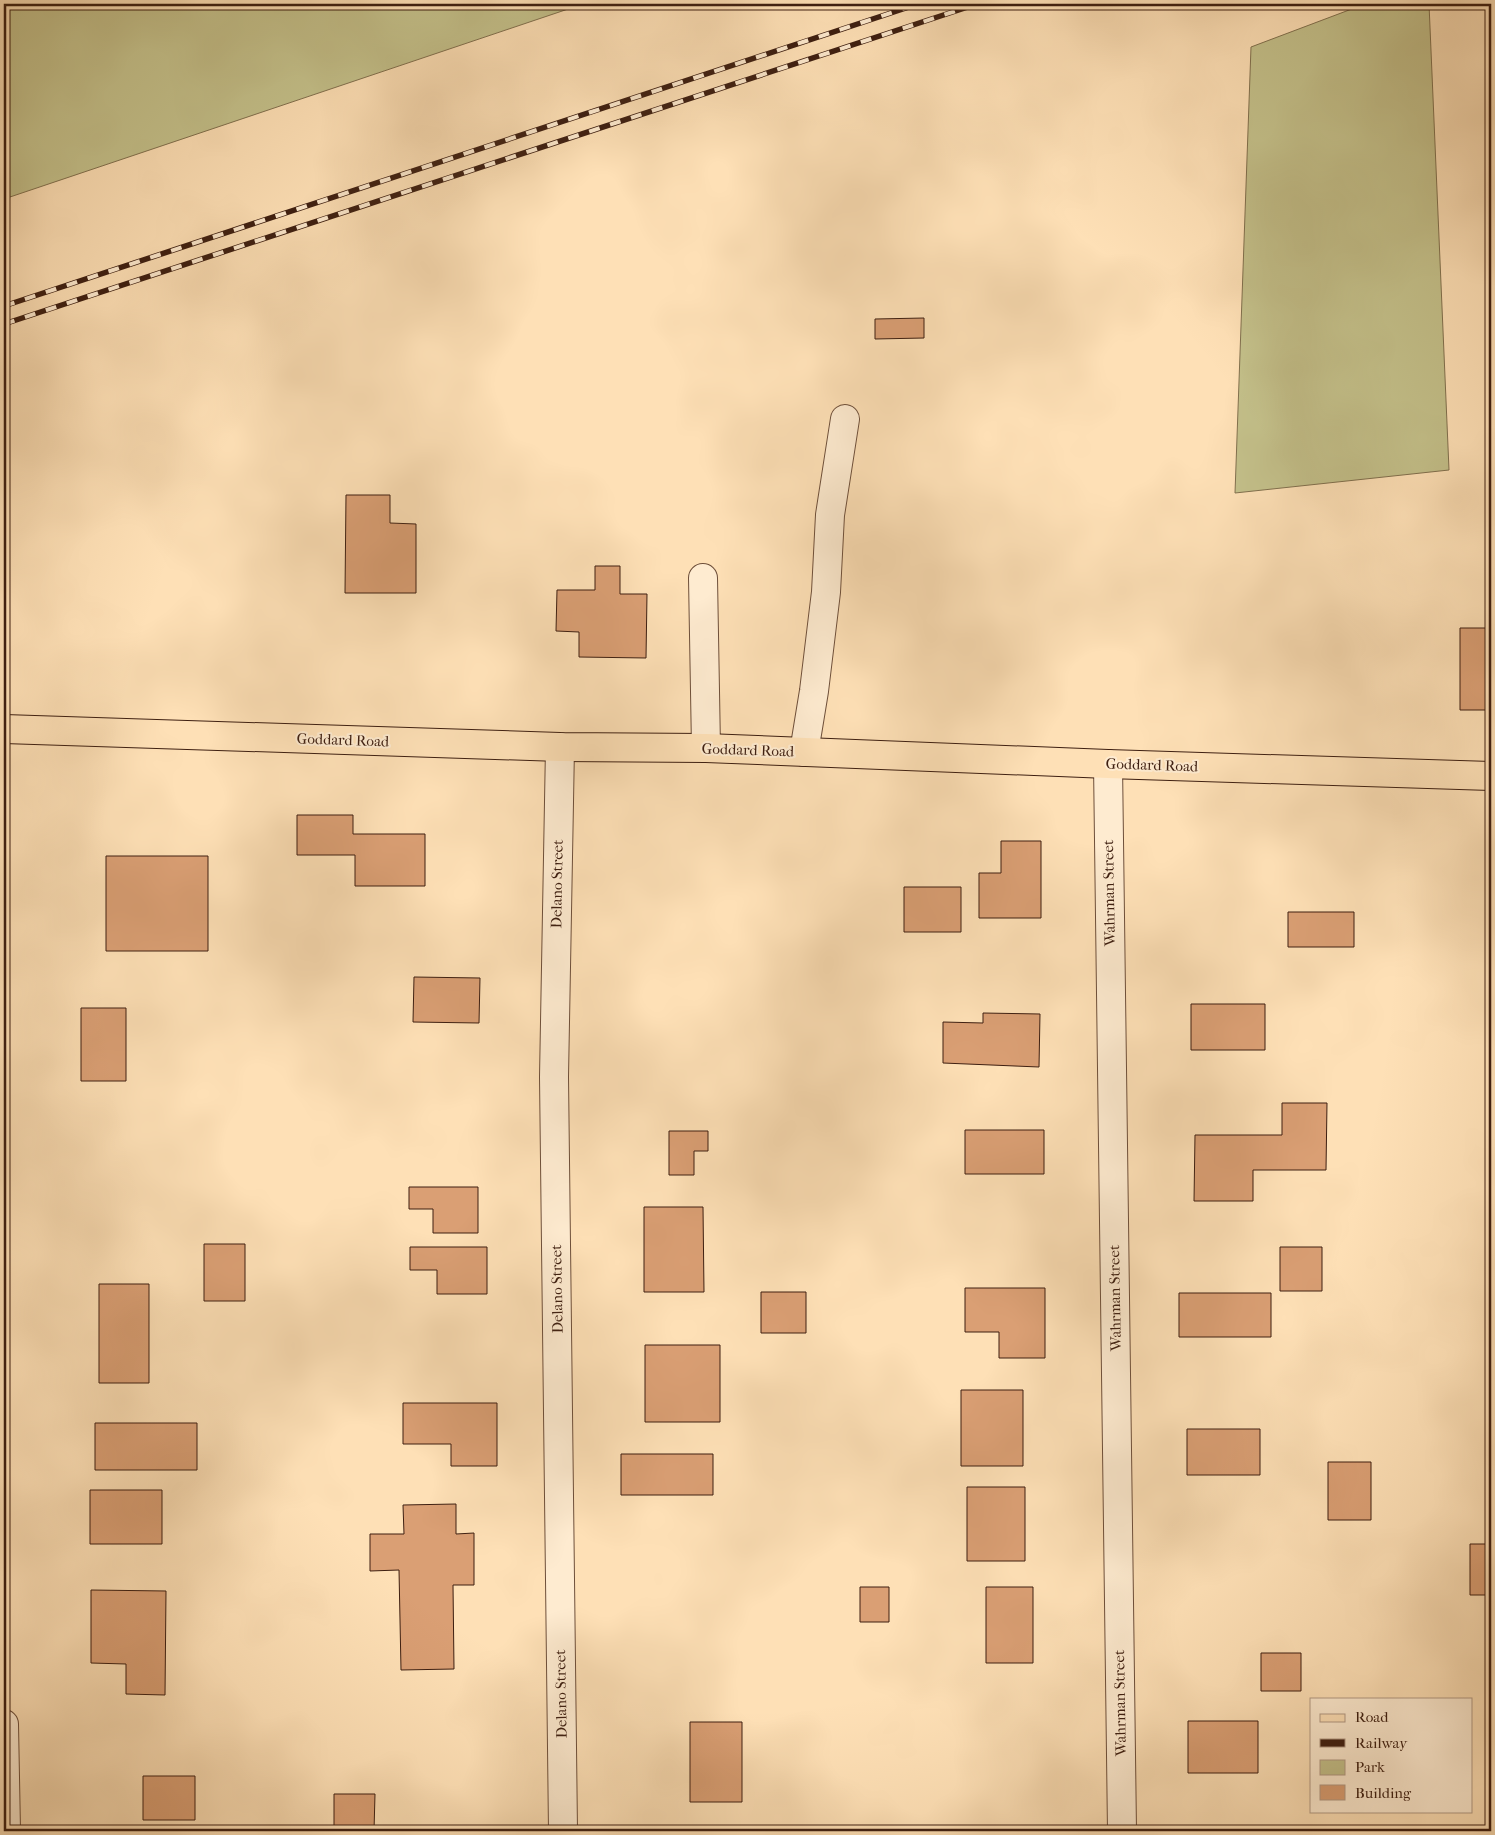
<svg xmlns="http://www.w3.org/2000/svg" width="1495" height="1835" viewBox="0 0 1495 1835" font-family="'IM FELL French Canon',serif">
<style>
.green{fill:#c4c18b;stroke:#81704e}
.building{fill:#da9f74;stroke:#3e1f11}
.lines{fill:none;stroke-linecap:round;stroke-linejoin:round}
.minor-casing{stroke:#6e4f3a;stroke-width:30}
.major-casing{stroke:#3e1f11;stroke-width:30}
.minor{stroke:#feebd0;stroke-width:28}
.major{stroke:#fee0b6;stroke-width:28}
.rail-casing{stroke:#3e1f11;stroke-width:5.5}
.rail{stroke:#feebd0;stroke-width:4;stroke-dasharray:11;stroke-linecap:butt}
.labels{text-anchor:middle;stroke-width:4;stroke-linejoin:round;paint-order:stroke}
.street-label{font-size:15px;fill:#3e1f11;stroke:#feebd0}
</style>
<rect width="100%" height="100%" fill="#fee0b6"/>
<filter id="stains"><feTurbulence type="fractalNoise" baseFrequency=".004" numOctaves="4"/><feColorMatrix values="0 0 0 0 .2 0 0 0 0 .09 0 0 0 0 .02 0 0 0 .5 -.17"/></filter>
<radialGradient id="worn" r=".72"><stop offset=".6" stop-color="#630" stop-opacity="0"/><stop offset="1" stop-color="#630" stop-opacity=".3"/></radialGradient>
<path class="green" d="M4 4H583L4 199Z
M1365 4H1429L1449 470 1235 493 1251 47Z"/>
<path class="building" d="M924 318V338L875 339V319Z
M346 495H390V523L416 524V593H345Z
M595 566H620V594H647L646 658 579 657V632L556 631 557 590H595Z
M1460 628H1491V710H1460Z
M297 815H353V834H425V886H355V855H297Z
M1001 841H1041V918H979V873H1001Z
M106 856H208V951H106Z
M904 887H961V932H904Z
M1288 912H1354V947H1288Z
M414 977 480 978 479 1023 413 1022Z
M1191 1004H1265V1050H1191Z
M81 1008H126V1081H81Z
M983 1013 1040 1014 1039 1067 943 1063V1022L983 1023Z
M1282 1103H1327L1326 1170H1253V1201H1194L1195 1135H1282Z
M965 1130H1044V1174H965Z
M669 1131H708V1151H694V1175H669Z
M409 1187H478V1233H433V1209H409Z
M644 1207H703L704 1292H644Z
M204 1244H245V1301H204Z
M410 1247H487V1294H437V1270H410Z
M1280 1247H1322V1291H1280Z
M99 1284H149V1383H99Z
M965 1288H1045V1358H999V1332H965Z
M761 1292H806V1333H761Z
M1179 1293H1271V1337H1179Z
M645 1345H720V1422H645Z
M961 1390H1023V1466H961Z
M403 1403H497V1466H451V1444H403Z
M95 1423H197V1470H95Z
M1187 1429H1260V1475H1187Z
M621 1454H713V1495H621Z
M1328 1462H1371V1520H1328Z
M967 1487H1025V1561H967Z
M90 1490H162V1544H90Z
M456 1504V1534L474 1533V1585H453L454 1669 401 1670 399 1570 370 1571V1534H404L403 1505Z
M1470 1544H1491V1595H1470Z
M860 1587H889V1622H860Z
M986 1587H1033V1663H986Z
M91 1590 166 1591 165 1695 126 1694V1664L91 1663Z
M1261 1653H1301V1691H1261Z
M1188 1721H1258V1773H1188Z
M690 1722H742V1802H690Z
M143 1776H195V1820H143Z
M334 1794H375L374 1831H334Z"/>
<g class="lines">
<g class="minor-casing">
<path id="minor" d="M703 578 706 748
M560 747 554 1077 563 1831
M804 752 814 691 826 592 830 515 845 419
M1108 764 1122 1831
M4 1724 6 1831"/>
</g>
<g class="major-casing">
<path id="major" d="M4 729 560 747 706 748 1108 764 1491 776"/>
</g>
<use href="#minor" class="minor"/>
<use href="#major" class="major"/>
<g class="rail-casing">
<path id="rail" d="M4 306 918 4
M4 324 977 4"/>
</g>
<use href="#rail" class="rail"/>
</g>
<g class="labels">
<g class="street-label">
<text transform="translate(343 740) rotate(2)" y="5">Goddard Road</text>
<text transform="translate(748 750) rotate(2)" y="5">Goddard Road</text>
<text transform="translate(1152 765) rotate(2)" y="5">Goddard Road</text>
<text transform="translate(557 884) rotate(-89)" y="5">Delano Street</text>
<text transform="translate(1109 893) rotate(-91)" y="5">Wahrman Street</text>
<text transform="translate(557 1289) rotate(-91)" y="5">Delano Street</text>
<text transform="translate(1115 1298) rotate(-91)" y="5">Wahrman Street</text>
<text transform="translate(561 1694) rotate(-91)" y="5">Delano Street</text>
<text transform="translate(1120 1703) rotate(-91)" y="5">Wahrman Street</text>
</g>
</g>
<rect width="1495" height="1835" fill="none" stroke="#fee0b6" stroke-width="20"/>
<rect x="5" y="5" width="1485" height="1825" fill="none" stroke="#3e1f11" stroke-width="2.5"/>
<rect x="10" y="10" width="1475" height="1815" fill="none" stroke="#3e1f11"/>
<rect x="1310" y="1698" width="162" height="115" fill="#feebd0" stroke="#b19984"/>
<rect x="1320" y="1714" width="25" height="8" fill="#fee0b6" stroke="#b19984"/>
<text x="1355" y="1722" font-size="15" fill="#3e1f11">Road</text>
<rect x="1320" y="1739" width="25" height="8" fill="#3e1f11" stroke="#b19984"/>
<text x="1355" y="1748" font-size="15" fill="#3e1f11">Railway</text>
<rect x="1320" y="1760" width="25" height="15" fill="#c4c18b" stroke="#b19984"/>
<text x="1355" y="1772" font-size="15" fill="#3e1f11">Park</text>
<rect x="1320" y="1785" width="25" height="15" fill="#da9f74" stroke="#b19984"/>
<text x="1355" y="1798" font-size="15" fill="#3e1f11">Building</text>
<rect width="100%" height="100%" filter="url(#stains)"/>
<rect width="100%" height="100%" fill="url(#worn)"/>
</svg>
